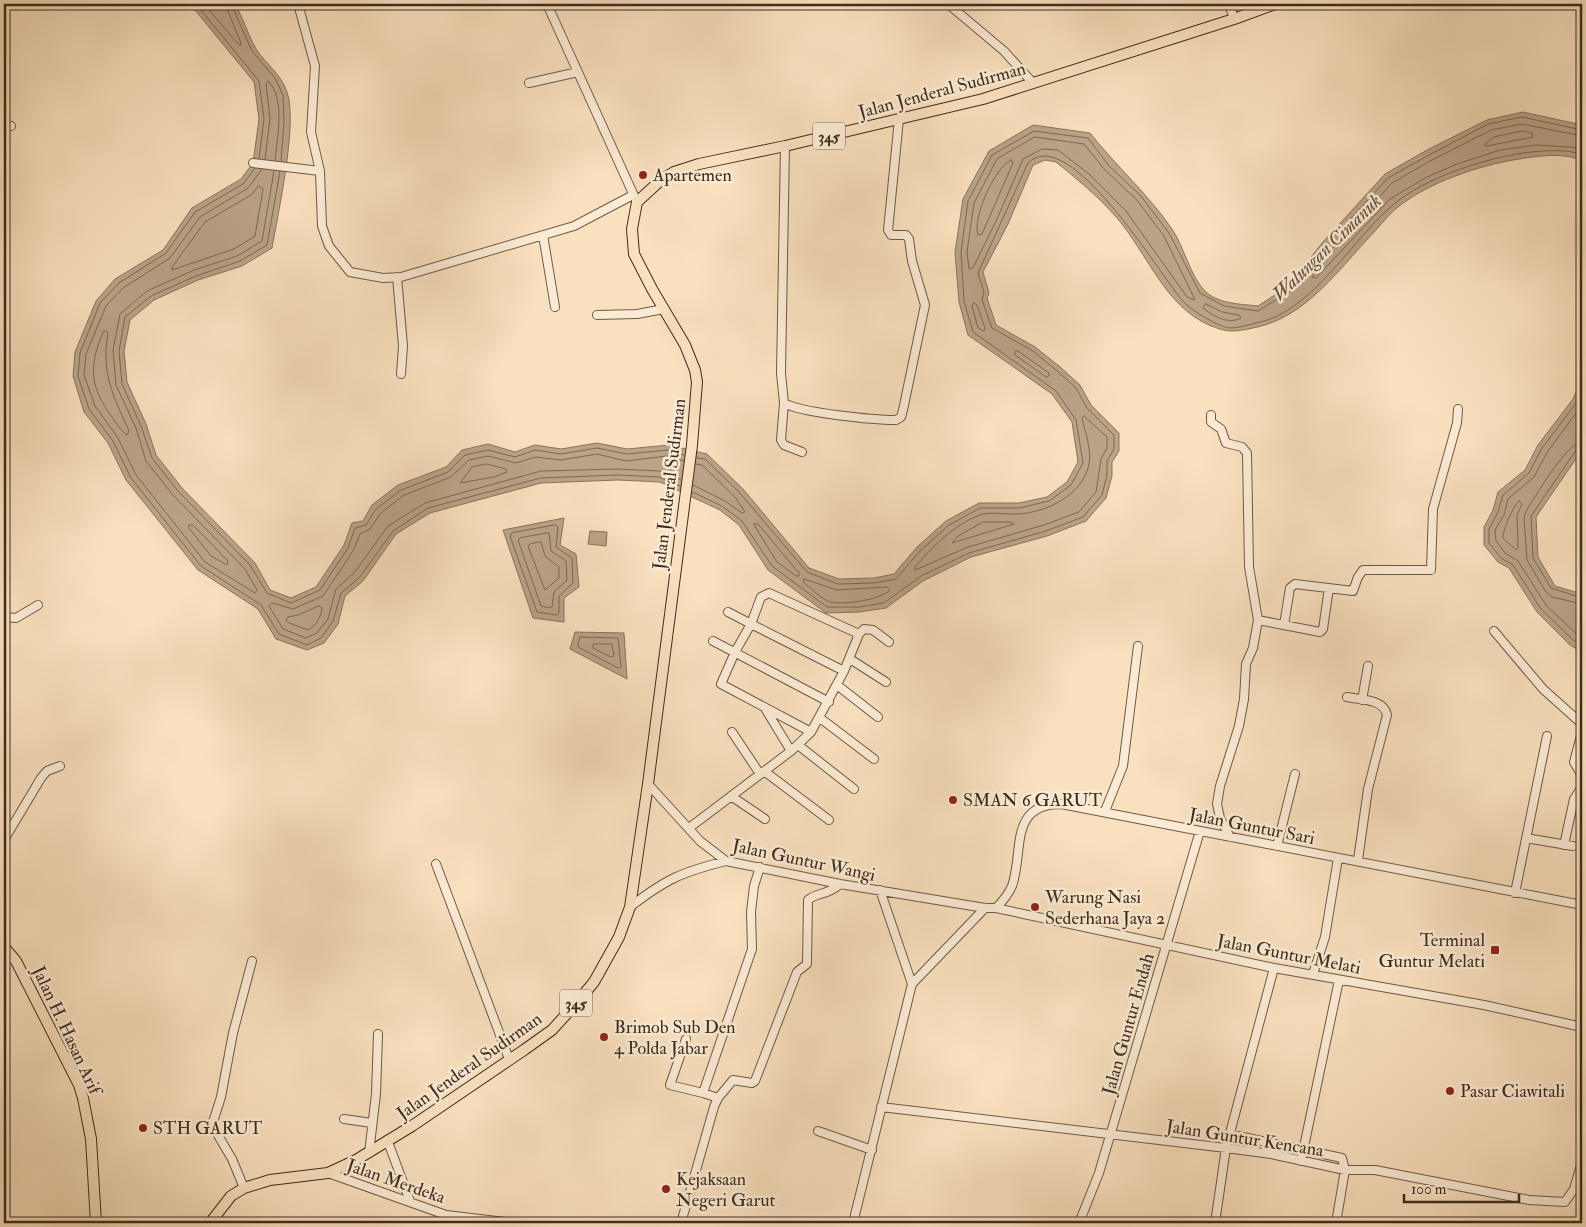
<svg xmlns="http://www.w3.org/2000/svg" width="1586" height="1227" viewBox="0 0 1586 1227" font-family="'IM FELL Double Pica',serif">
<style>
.water{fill:#baa387;stroke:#89735d}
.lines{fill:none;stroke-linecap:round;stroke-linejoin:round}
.shore{stroke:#7c6852;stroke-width:1}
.minor-casing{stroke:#6e5945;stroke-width:10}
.major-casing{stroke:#3f2c1d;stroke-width:12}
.minor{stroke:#fbebd5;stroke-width:8}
.major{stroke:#f9e0be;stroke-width:10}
.poi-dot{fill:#8f2418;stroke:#fbebd5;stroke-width:2}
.labels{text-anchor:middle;stroke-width:5;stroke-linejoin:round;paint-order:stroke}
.shield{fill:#fbebd5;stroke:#776554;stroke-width:1}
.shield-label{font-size:16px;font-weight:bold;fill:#3f2c1d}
.street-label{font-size:18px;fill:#3f2c1d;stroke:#fbebd5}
.poi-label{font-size:18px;fill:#3f2c1d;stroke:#fbebd5;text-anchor:start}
.water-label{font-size:19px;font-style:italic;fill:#64503d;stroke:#fbebd5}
</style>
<rect width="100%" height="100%" fill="#f9e0be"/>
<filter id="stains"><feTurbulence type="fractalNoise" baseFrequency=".004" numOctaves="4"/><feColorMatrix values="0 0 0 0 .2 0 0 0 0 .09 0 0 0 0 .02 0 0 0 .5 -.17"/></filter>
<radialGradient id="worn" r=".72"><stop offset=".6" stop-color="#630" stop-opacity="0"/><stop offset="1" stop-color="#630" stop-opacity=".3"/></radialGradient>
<path class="water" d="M190 4H235C243 18 248 35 256 49 266 64 281 74 287 92 298 123 278 213 272 248L242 266 198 280 154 300 130 320 124 351 127 382 146 424 156 455 182 488 255 563 270 590 291 598 316 587 344 545 352 523 363 521 372 505 398 485 446 467 462 450 488 444 515 452 535 445 561 449 597 443 627 449 669 445 707 454 743 489 809 568 839 579 874 578 894 574 917 547 946 521 979 503H1019L1047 497 1067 482 1078 462 1072 422 1052 394 968 335 959 302 955 252 963 199 989 151 1033 125 1090 133C1116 166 1148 194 1172 229 1183 245 1191 277 1204 290 1217 304 1241 304 1258 306L1287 287 1323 242 1385 174 1427 150 1487 120 1523 112 1582 125V161C1566 152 1537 156 1519 159 1480 165 1429 182 1398 207 1390 213 1383 222 1377 229 1340 267 1307 318 1253 328 1233 332 1228 333 1209 325 1165 306 1147 253 1117 218 1099 197 1077 179 1056 162L1045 160 1033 165 1008 224 983 272 989 293 987 298 996 325 1035 347 1059 366 1080 385 1091 405 1119 433V451L1112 462V476L1106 498 1086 521 1047 536 971 557 923 581 886 608 859 612 826 613 768 570 739 525 720 510 660 482 618 480 541 483 430 513 396 534 363 581 345 596 338 624 324 643 307 650 276 639 258 609 198 570 126 480 108 443 84 412 73 376 75 352 96 301 115 279 163 250 192 208 241 179 253 163 259 119 254 82Z
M1582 379V450L1536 517 1538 557 1555 586 1582 594V652L1570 645 1537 612 1509 568 1498 562 1484 545V527L1493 510 1498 492 1525 470 1538 445 1573 399Z
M564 518 560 545 576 554 579 587 564 598V622L533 618 503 530Z
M590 531 607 532 606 546 588 544Z
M575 632 624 633 627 679 570 649Z"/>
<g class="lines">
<path class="shore" d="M196 4 259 81 264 119 259 159
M204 4 240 46 241 43 225 4
M231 4 252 51 275 78 283 95 284 122 281 161
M1523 131 1532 133 1533 137 1487 146 1484 145 1494 137Z
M1582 136 1522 124 1491 130 1432 160 1392 183 1332 249 1312 277 1316 278 1390 199 1425 178 1457 164 1500 150 1536 145 1582 148
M1035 137 1084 144 1105 170 1136 199 1164 236 1195 300 1187 297 1126 211 1089 174 1058 150 1042 149 1023 159 997 219 973 268 969 269 967 252 974 203 997 159Z
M265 159 270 119 266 84 268 81C286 99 277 138 275 161
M1011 160 1013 163 982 234 978 235C972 218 995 167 1011 160Z
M255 168 243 184 195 212 166 253 119 283 100 303 80 353 78 376 89 409 113 441 131 478 201 566 261 605 279 634 307 645 321 638 333 621 341 593 359 578 393 531 428 508 541 478 618 475 659 477 680 486
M262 169 248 188 200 217 170 258 123 288 106 306 86 354 84 375 95 406 118 438 136 475 205 562 255 593 257 590 245 569 173 495 146 461 136 428 116 385 113 350 120 314 147 291 194 270 237 256 262 241 274 171
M280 171 267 245 240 261 196 276 151 296 125 317 119 351 122 384 141 426 152 458 178 491 250 565 267 593 291 603 320 590 348 548 355 528 366 525 376 509 401 490 448 472 465 455 488 450 515 457 535 450 561 454 597 448 627 454 668 450 684 455
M259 186 263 189 255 236 234 249 172 270V267L205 222 251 195Z
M974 303 977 305 985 328 984 331 978 328 972 306Z
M1206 304 1222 312 1239 315 1241 318C1228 325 1213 316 1203 308Z
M106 331 108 333C101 374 113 395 129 431L127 435C121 431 116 423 112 417 89 386 89 366 103 332Z
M1018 351 1049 373V376L1046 377 1015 355V352Z
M1582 391 1577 402 1542 448 1529 473 1503 495 1498 512 1489 529V543L1501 558 1513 565 1541 609 1573 640 1582 646
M1582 405 1548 451 1534 477 1508 499 1504 515 1495 530 1496 541 1505 553 1518 561 1546 605 1582 639
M1084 416 1107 437V448L1101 459 1096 492 1079 512 1044 525 968 547 915 570V567C932 547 955 524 980 515 991 511 1007 515 1019 514 1047 512 1083 495 1089 464 1092 451 1085 431 1082 419Z
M1582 442C1566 443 1536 496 1526 511L1524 518 1527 560 1546 592 1552 597 1582 604
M1582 448 1576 450 1531 516 1533 558 1551 588 1582 598
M697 458 705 459 739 492 807 572 838 584 874 583 896 579 920 551 949 525 980 508H1019L1049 501 1071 485 1083 463 1076 420 1056 391 973 332 964 301 961 252 968 201 992 155 1034 131 1088 138 1109 166 1140 195 1169 233 1200 293 1224 306 1258 311 1290 291 1327 245 1388 178 1429 155 1488 124 1522 117 1582 130
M487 464 506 469 507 472 494 477 460 483 472 467Z
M681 480 660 471 618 469 541 471 425 503 388 526 354 573 336 589 328 619 317 633 306 638 283 629 269 606 272 603 293 609 323 596 353 551 360 534 370 529 381 513 404 495 451 477 469 460 488 456 516 463 536 457 561 460 597 454 626 461 667 456 684 461
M693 485 725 501 742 513 745 512 735 497 702 465 696 464
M692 492 722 506 742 521 772 566 827 607H859L884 603 921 576 969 553 1046 531 1083 517 1102 495 1107 475V461L1114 449V435L1087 408 1076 388 1056 370 1033 351 992 328 982 300 984 292 978 273 1028 163C1069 122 1160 275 1182 300 1189 309 1218 327 1230 328 1239 328 1251 324 1260 322 1312 311 1354 237 1394 204 1425 178 1483 159 1523 153 1537 151 1570 148 1582 155
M1519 501 1522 504 1517 515 1518 547 1516 550 1503 538C1502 532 1514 504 1519 501Z
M983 522H1011L1014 524 952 543 957 537Z
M754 524H758L799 573V576H796L777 562Z
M189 525H193L228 561 227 565 211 556 189 528Z
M555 525 558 527 556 547 572 558 573 583 559 596V613L557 615 537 612 510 536 512 533Z
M549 533 551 551 566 561 567 580 554 592 552 607 550 608 541 606 518 540 520 538Z
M541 542 545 556 559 567V578L545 590 528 546 530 544Z
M804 579 837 590 887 587 890 590C880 600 844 605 830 602 821 599 811 588 804 583Z
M319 606 322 608C321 617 316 626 308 630L289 623 286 620 288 617 298 615Z
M580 637 618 638 621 667 618 668 578 647Z
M594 644H612L614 656 611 657 593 648Z"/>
<g class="minor-casing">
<path id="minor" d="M298 4 315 66 311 132 320 171 322 226 329 246 350 272 383 278 401 277 574 226 633 195
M547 4 635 198
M948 4 1004 51 1033 83
M1229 4 1234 19
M529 83 578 72
M4 126H11
M785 146 781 373 784 403C801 413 874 420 896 420L901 417 903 410 925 305 912 261 909 239 906 235H891L888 230 899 119
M253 163 320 171
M543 235 555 307
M397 277 403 346 401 374
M597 315 637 314 664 309
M784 403 781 440 784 445 802 452
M1211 415V422L1221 429 1226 443 1242 447 1247 453 1249 567 1258 620 1253 648 1246 664 1244 699 1239 726 1220 786 1217 804 1220 818 1230 837
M728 612 751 624 761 597 769 593 859 634 844 671
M4 617 16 618 38 605
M1258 620 1320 632 1323 629 1329 588
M1284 625 1290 588 1295 584 1353 591 1358 577 1363 570H1431L1433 509 1457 423 1458 409
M1494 631 1543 689 1582 724
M859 634 864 629 873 630 889 642
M713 641 829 702
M850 659 886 682
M837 685 878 717
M1347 697C1361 700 1384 699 1387 715L1368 789 1358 860
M1362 700 1368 666
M766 710 791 751
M820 718 874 759
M732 732 760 774
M1582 732 1574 762 1582 776
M4 742V748
M798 745 854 789
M764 771 829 820
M648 784 700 841 726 861 840 884 985 908H996C1002 902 1008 895 1012 886 1024 853 1008 804 1061 804L1582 905
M731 796 765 819
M1105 811 1123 766 1138 646
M689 828 791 751 811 732 844 671 751 624 735 652 721 684 811 732
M1526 838 1573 846
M4 840 41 778 47 771 60 766
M1564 845 1574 799 1582 787
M1277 846 1295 774
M436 864 509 1059
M1515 893 1547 736
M630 907C666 879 682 872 726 861
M996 908 1274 968 1484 1005 1582 1027
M1313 974 1325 937 1338 858
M912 984 985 908
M686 1039 670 1085 703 1093
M718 1098 703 1093 752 949 751 912 754 886 760 867
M881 1107 1226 1148 1271 1154 1345 1170H1375L1529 1200 1565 1202 1574 1189 1582 1162
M344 1119 372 1123
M818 1131 872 1150
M1229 1134 1342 1158 1345 1170 1336 1223
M388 1142 410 1201
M369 1153 376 1094 378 1034
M1301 1161 1339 980
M328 1173 446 1215 514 1223
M244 1188 232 1159 212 1125 221 1097 233 1033 252 961
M681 1223 714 1107 718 1098 733 1080 752 1083 755 1081 797 972 807 964 808 900C817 892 827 896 840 884
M853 1223 912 984 880 890
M1079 1223 1099 1173 1200 831
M1215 1223 1226 1148 1274 968"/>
</g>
<g class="major-casing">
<path id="major" d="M4 947 16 961 79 1085 83 1098 91 1139 96 1223
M210 1223 231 1196 244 1188 270 1180 328 1173 356 1160 412 1126 524 1050 552 1030 572 1008 594 982 619 937 630 907 648 784 692 445 697 382 695 370 685 345 652 289 634 254 632 229 637 202 661 180 674 172 699 164 785 146 983 99 1234 19 1275 4"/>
</g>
<use href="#minor" class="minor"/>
<use href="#major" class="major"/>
</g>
<g class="poi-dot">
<circle cx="643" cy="175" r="5"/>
<circle cx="953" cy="800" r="5"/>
<circle cx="1035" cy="907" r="5"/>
<rect x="1490" y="945" width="10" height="10" rx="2.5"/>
<circle cx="604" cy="1037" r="5"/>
<circle cx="1450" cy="1091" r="5"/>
<circle cx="143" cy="1128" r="5"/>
<circle cx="666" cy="1189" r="5"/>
</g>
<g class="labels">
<g class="shield">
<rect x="813" y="122.5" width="32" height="27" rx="4"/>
<rect x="560" y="989.5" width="32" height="27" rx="4"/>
</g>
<g class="shield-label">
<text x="829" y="142">345</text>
<text x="576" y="1009">345</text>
</g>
<g class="street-label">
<text transform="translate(942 90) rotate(-15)" y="6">Jalan Jenderal Sudirman</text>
<text transform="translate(669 484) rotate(-83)" y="6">Jalan Jenderal Sudirman</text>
<text transform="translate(1252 826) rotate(11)" y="6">Jalan Guntur Sari</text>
<text transform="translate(804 860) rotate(12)" y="6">Jalan Guntur Wangi</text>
<text transform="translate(1289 954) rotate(11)" y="6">Jalan Guntur Melati</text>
<text transform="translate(1128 1024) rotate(-74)" y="6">Jalan Guntur Endah</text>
<text transform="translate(67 1030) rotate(65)" y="6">Jalan H. Hasan Arif</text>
<text transform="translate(469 1066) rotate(-35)" y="6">Jalan Jenderal Sudirman</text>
<text transform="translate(1245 1138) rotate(9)" y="6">Jalan Guntur Kencana</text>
<text transform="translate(396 1181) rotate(19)" y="6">Jalan Merdeka</text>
</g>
<g class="poi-label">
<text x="653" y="181">Apartemen</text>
<text x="963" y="806">SMAN 6 GARUT</text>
<text x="1045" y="903">Warung Nasi<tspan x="1045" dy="21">Sederhana Jaya 2</tspan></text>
<text x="1485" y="946" text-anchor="end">Terminal<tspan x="1485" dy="21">Guntur Melati</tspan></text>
<text x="614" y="1033">Brimob Sub Den<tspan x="614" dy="21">4 Polda Jabar</tspan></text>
<text x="1460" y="1097">Pasar Ciawitali</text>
<text x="153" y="1134">STH GARUT</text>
<text x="676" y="1185">Kejaksaan<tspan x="676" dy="21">Negeri Garut</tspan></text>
</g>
<g class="water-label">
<text transform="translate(1326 247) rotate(-44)" y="7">Walungan Cimanuk</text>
</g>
</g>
<rect width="1586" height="1227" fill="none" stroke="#f9e0be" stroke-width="20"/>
<rect x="5" y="5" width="1576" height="1217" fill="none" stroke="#3f2c1d" stroke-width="2.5"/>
<rect x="10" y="10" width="1566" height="1207" fill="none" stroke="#3f2c1d"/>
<path d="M1404 1194v8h115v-8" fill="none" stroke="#3f2c1d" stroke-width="2.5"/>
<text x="1411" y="1194" font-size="15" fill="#3f2c1d" stroke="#fbebd5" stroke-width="4" paint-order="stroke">100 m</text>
<rect width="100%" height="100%" filter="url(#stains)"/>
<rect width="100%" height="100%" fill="url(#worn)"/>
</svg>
